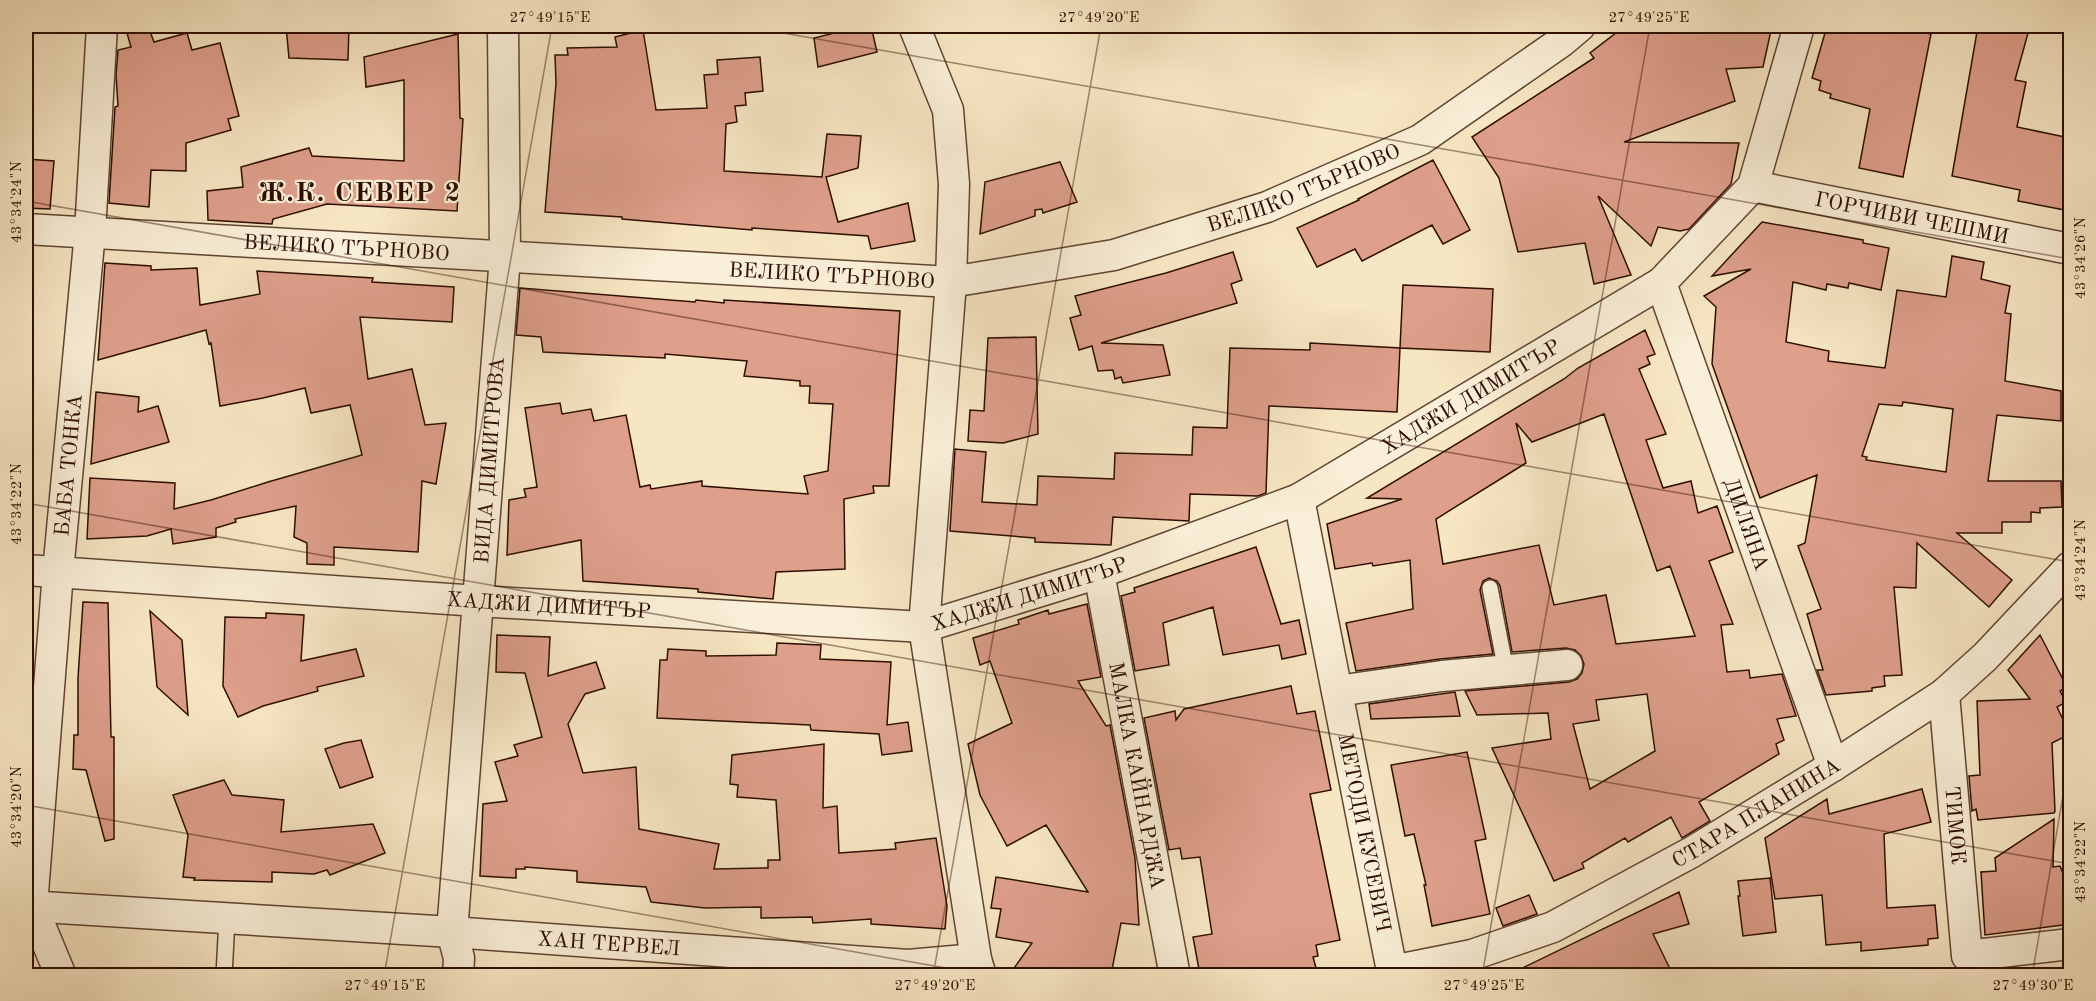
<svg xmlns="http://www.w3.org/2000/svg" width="2096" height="1001" viewBox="0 0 2096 1001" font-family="'Old Standard TT',serif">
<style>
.building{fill:#de9f8b;stroke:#2e0e01;stroke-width:1.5;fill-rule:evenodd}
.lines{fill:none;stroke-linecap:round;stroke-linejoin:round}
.service-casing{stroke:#604432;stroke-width:18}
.minor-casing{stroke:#604432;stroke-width:33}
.service{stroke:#faefd8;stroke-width:15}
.minor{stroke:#faefd8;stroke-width:30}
.ticks{fill:none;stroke:#2e0e01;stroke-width:1.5;stroke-opacity:0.45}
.labels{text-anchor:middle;stroke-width:4.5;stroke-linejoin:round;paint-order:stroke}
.street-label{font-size:21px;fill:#2e0e01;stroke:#faefd8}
.district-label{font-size:27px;font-weight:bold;letter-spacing:1.5px;fill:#2e0e01;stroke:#faefd8}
.neatline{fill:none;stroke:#2e0e01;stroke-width:2}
.ticks-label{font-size:15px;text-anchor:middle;fill:#2e0e01}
</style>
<rect width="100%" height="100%" fill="#f7e6c3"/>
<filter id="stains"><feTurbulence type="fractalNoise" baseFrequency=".00333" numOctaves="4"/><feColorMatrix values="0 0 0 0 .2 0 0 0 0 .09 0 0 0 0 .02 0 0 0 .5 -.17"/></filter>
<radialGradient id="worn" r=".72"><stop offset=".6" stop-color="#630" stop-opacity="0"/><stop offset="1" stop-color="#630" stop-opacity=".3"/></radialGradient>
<path class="building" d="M125 26H148L154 42 187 33 192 50 220 43 239 116 228 119 231 130 186 143V171L151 170 149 207 109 203 115 107 118 106 116 75 118 50 131 47Z
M286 26H349L348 60 289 58Z
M842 26H871L877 52 818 67 814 38 843 31Z
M1625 26H1772L1763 67 1726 69 1735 101 1624 142 1739 143 1731 184 1689 229 1680 231 1658 227 1651 246 1598 196 1631 275 1594 284 1585 243 1518 252 1499 178 1472 137 1594 58 1590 53Z
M1827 26H1896L1931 34 1903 177 1859 168 1870 109 1830 98 1831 94 1819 90 1821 81 1812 78Z
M1978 26H2030L2015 80 2026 82 2017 127 2070 138V211L2018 201 2020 190 1952 176Z
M643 30 656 110 707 108 704 75 718 74 717 60 760 57 763 91 745 93 746 105 735 106 737 122 726 124 724 171 822 177 827 134 861 136 858 168 826 177 838 222 908 203 915 241 871 249 868 236 752 228V230L622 219V217L545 212 556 83 555 55H568L567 48 617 47 615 37Z
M458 34 460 118 463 119 457 211 327 204 273 219 272 224 208 220 207 191 243 187 241 167 309 148 312 156 404 161V80L366 87 364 57Z
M26 159 54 161 50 209 26 208Z
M1433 160 1470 230 1443 244 1432 225 1362 261 1355 249 1317 267 1297 228 1359 200 1358 199Z
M1060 162 1077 202 1043 213 1042 209 1035 210V216L980 234 985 182Z
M1762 222 1863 240V243L1889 248 1881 290 1849 283 1848 288 1827 284 1826 290 1793 282 1786 342 1829 351 1828 361 1885 368 1897 290 1946 297 1952 256 1984 262 1981 279 2010 286 2005 313 2011 314 2005 381 2061 391V421L1997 415 1988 481H2061L2062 507 2040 508V513L2031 512V522H2002V533H1957L2012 580 1989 607 1917 543 1916 588 1894 587 1902 675 1884 676 1885 686 1872 688V691L1826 695 1817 670H1823L1807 614 1821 609 1798 546 1805 543 1817 475 1760 498 1712 364 1716 307 1704 296 1751 269 1712 276ZM1903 402 1953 409 1946 472 1866 460 1867 457 1862 456 1879 404 1902 406Z
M1233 252 1242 280 1231 284 1237 303 1101 343 1163 345 1170 375 1123 383 1121 377 1115 379 1113 370 1098 371 1092 346 1079 350 1070 318 1081 315 1075 296 1166 273Z
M105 263 151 266V270L197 268 200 305 260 294 257 271 373 278 372 282 454 287 452 322 360 317 368 379 412 369 425 425 446 423 436 484 422 481 418 552 334 547V565L307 564V543L294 537 296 506 235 519 236 522 216 528V537L173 544 171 529 147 536 87 539 90 478 175 483 174 509 211 500 268 482 362 455 350 405 311 413 305 388 263 398 220 406 211 343 209 344 206 330 98 360Z
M1403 285 1493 289 1490 352 1400 348Z
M520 288 695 302 696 300 724 303V300L900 311 889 486H873L874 493 844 499 845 569 776 572 773 599 698 592V589L583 581 581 540 507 555 509 500 526 497 524 489 537 487 525 408 560 403 562 414 591 409 594 421 626 415 640 487 650 485 651 489 702 481V486L808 494 804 476 828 471 833 404 809 403 810 386H800V381L744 376 747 361 665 354V358L543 352 541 337 516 335Z
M1645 330 1655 354 1647 357 1650 364 1639 369 1666 434 1646 440 1663 488 1691 481 1698 513 1717 506 1733 552 1709 561 1733 624 1721 625 1727 672 1749 670 1750 678 1782 674 1796 716 1777 719 1784 740 1776 744 1779 754 1699 802 1710 821 1682 838 1671 817 1628 842 1625 838 1582 863 1584 868 1554 881 1492 748 1551 739 1548 713 1477 715 1465 691 1569 682 1577 679 1582 673 1584 664 1581 656 1575 650 1566 648 1512 652 1500 586 1497 581 1489 578 1483 581 1480 590 1493 654 1440 659 1356 671 1346 623 1413 609 1410 560 1373 566 1372 563 1335 569 1327 524 1402 499 1367 498 1564 379 1578 368ZM1604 414 1657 571 1670 566 1695 636 1616 644 1606 595 1554 605 1539 545 1443 564 1436 519 1526 463 1516 423 1532 442ZM1647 694 1655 751 1590 789 1573 724 1599 720 1596 700Z
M1036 337 1038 434 1003 443 968 441 970 410 984 411 988 338Z
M1310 343 1400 348 1397 412 1269 406 1266 493 1258 496 1190 494 1189 521 1113 517 1111 545 1035 542V538L950 531 955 449 986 452 982 502 1037 505 1038 476 1114 479 1115 453 1192 455 1193 427 1227 428 1230 348 1310 350Z
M96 392 139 397 138 412 158 406 169 442 91 464Z
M1256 547 1281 624 1299 620 1306 654 1282 659 1279 645 1223 655 1213 607 1163 623 1169 665 1135 671 1121 596 1135 592 1134 588Z
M83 602 108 603 111 737H114V839L105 841 86 770 73 769 74 735H78V678Z
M1087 604 1101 677 1078 681 1106 726 1110 725 1135 858 1139 925 1121 923 1111 975H1009L1032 943 996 937 1001 909 991 908 996 877 1088 892 1046 825 1007 846 980 795 968 744 1012 723 990 661 980 665 973 638 1019 624 1018 620 1048 610 1049 614Z
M150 611 182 640 188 715 157 687Z
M266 613 304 615 301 661 356 649 364 676 317 687 318 691 263 706 238 717 223 686 225 617 266 618Z
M497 635 550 637 548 676 596 662 605 688 585 694 568 724 583 773 636 767 639 829 719 844 714 869 768 868V860H780L776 800 737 797 738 785 730 784 732 755 824 744 823 808 837 806 839 853 896 849 895 843 936 838 947 906 945 929 871 924V919L813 923 812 917 761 918V907L705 908 651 902 646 887 577 882V871L525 867V869H516V878L480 876 483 804 507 801 495 762 518 756 514 745 542 737 525 673 496 672Z
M2040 635 2067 687 2060 691 2066 702 2057 707 2070 734 2052 743 2055 811 2054 813 1978 820 1976 809 1972 811 1969 776 1980 775 1977 701 2030 699 2008 670Z
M777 643 821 645 820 659 891 662 887 725 908 722 912 751 882 755 879 734 811 730 810 725 657 718 660 660H667L668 649 706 651V656L776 655Z
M1291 686 1297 714 1315 711 1331 790 1310 794 1340 940 1316 945 1318 956 1313 957 1318 975H1200L1193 937 1212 934 1200 857 1182 859 1180 848 1169 850 1144 718 1175 711 1176 720 1184 709Z
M1455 692 1460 716 1371 719 1369 704Z
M361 740 373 777 340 788 325 749 344 743Z
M1467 752 1486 839 1475 841 1490 914 1432 926 1424 885H1426L1414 834 1405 836 1391 765Z
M224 780 232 795 284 800 281 832 373 824 385 853 330 875 327 870 314 874 272 872V882L194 880 195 878 183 877 188 835 173 795Z
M1922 789 1931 822 1884 834 1887 908 1935 905 1938 938 1928 939V945L1861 951V942L1826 945 1822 895 1775 899 1765 838 1827 799 1829 814Z
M2054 819 2053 867 2060 866 2070 891V924L1985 935 1981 872 1996 871 1995 858Z
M1770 878 1776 932 1743 936 1738 896H1740L1738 881Z
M1679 892 1689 924 1653 934 1673 975H1508Z
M1529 895 1537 914 1503 926 1496 908Z"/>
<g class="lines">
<g class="service-casing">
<path id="service" d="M1490 588 1506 671
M224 976 227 918"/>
</g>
<g class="minor-casing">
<g id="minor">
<path d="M914 26 948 110 954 184 951 282 924 627 976 959 981 976"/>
<path id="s1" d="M1753 186 2070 249"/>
<path id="s2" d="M26 229 951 282 1114 255 1267 207 1420 140 1561 42 1580 26"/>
<path id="s3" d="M1661 283 1833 766"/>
<path id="s4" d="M1299 499 1393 976"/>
<path id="s5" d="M26 570 478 601 924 627 1099 573 1299 499 1661 283 1753 186 1799 26"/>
<path id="s6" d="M1099 573 1175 976"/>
<path d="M1337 691 1442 676 1567 665"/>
<path id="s7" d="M1944 694 1967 956 2070 944"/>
<path id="s8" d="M26 906 452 932 908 965 976 959"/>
<path id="s9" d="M1392 971 1472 955 1553 927 1692 852 1833 766 1944 694 1985 657 2070 567"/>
<path id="s10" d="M61 976 32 906 58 572 90 232 102 26"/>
<path id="s11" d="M458 976 459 958 452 932 505 257 503 26"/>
</g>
</g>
<use href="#service" class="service"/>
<use href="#minor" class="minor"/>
</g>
<path class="ticks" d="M744 26 2070 259M26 201 2070 562M26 503 2070 864M26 805 991 976M384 976 552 26M933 976 1101 26M1482 976 1650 26M2032 976 2070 755"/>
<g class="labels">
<g class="street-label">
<text dy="7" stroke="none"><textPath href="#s2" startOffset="1293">ВЕЛИКО ТЪРНОВО</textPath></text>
<text dy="7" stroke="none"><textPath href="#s1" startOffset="162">ГОРЧИВИ ЧЕШМИ</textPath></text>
<text dy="7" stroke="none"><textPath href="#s2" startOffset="321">ВЕЛИКО ТЪРНОВО</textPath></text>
<text dy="7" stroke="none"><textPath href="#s2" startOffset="807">ВЕЛИКО ТЪРНОВО</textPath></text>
<text dy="7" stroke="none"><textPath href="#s5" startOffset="1496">ХАДЖИ ДИМИТЪР</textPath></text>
<text dy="7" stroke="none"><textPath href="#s11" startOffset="518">ВИДА ДИМИТРОВА</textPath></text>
<text dy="7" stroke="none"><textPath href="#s10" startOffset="518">БАБА ТОНКА</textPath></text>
<text dy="7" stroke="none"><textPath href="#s3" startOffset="256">ДИЛЯНА</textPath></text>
<text dy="7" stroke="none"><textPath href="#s5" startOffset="1010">ХАДЖИ ДИМИТЪР</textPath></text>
<text dy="7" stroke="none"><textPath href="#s5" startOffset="524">ХАДЖИ ДИМИТЪР</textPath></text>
<text dy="7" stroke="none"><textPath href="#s6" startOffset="206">МАЛКА КАЙНАРДЖА</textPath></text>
<text dy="7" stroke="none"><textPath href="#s9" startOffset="400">СТАРА ПЛАНИНА</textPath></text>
<text dy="7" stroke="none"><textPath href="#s7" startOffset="132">ТИМОК</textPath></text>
<text dy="7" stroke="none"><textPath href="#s4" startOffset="340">МЕТОДИ КУСЕВИЧ</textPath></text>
<text dy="7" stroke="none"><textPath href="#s8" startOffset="584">ХАН ТЕРВЕЛ</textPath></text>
</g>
<g class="district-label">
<text x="360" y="201">Ж.К. СЕВЕР 2</text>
</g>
</g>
<rect width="2096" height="1001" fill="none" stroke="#f7e6c3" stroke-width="66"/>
<rect x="33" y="33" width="2030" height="935" class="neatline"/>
<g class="ticks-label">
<text x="550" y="22">27°49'15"E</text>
<text x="1099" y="22">27°49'20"E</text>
<text x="1649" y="22">27°49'25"E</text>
<text transform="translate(16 202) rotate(-90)" y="5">43°34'24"N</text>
<text transform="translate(2080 258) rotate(-90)" y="5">43°34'26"N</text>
<text transform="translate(16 504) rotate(-90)" y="5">43°34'22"N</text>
<text transform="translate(2080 560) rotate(-90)" y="5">43°34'24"N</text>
<text transform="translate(16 807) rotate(-90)" y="5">43°34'20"N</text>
<text transform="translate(2080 862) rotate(-90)" y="5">43°34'22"N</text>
<text x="385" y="990">27°49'15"E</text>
<text x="935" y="990">27°49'20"E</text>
<text x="1484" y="990">27°49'25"E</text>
<text x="2033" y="990">27°49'30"E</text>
</g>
<rect width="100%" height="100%" filter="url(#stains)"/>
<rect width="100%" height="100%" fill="url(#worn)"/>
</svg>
